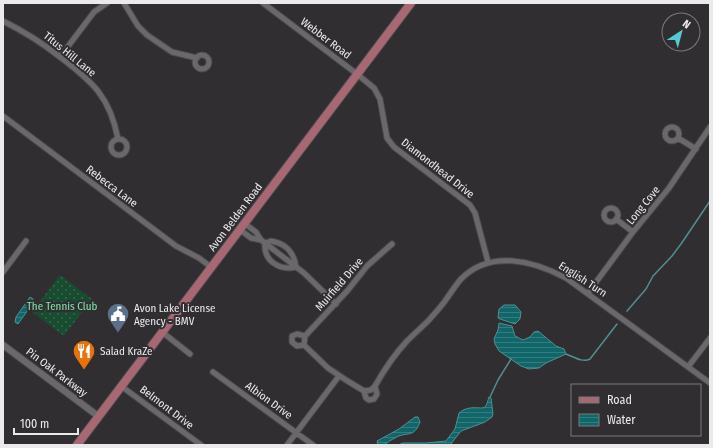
<svg xmlns="http://www.w3.org/2000/svg" width="713" height="448" viewBox="0 0 713 448" font-family="'Fira Sans Condensed',sans-serif">
<style>
.park{fill:url(#park-dots)}
.water{fill:url(#water-rules);stroke:#528e91}
.lines{fill:none;stroke-linecap:round;stroke-linejoin:round}
.stream{stroke:#528e91;stroke-width:1.5}
.minor-casing{stroke:#4b494b;stroke-width:7}
.tertiary-casing{stroke:#4b494b;stroke-width:8}
.primary-casing{stroke:#4b494b;stroke-width:10}
.minor{stroke:#6a686b;stroke-width:5}
.tertiary{stroke:#6a686b;stroke-width:6}
.primary{stroke:#a76773;stroke-width:8}
.labels{text-anchor:middle;stroke-width:4;stroke-linejoin:round;paint-order:stroke}
.street-label{font-size:11px;fill:#ebeaeb;stroke:#302e31}
.park-label{font-size:11px;fill:#80e2a9;stroke:#302e31}
.poi-label{font-size:11px;fill:#ebeaeb;stroke:#302e31;text-anchor:start}
</style>
<defs>
<pattern id="park-dots" width="8" height="8" patternUnits="userSpaceOnUse"><rect width="8" height="8" fill="#184c31"/><path d="M2 2h.1M6 6h.1" fill="none" stroke="#3a664f" stroke-width="1.8" stroke-linecap="round"/></pattern>
<pattern id="water-rules" width="6" height="5" patternUnits="userSpaceOnUse"><rect width="6" height="5" fill="#11666a"/><path d="M0 2.5h6" fill="none" stroke="#347c7f"/></pattern>
</defs>
<rect width="100%" height="100%" fill="#302e31"/>
<path class="park" d="M60 275 92 299 64 336 32 312Z"/>
<path class="water" d="M30 297 33 299V303L18 324 15 322 16 317Z
M504 305H515L521 312 520 319 515 324 500 319 498 318 499 309Z
M499 323 512 326 515 336 523 340 530 337 534 332 538 331 556 346 564 349 566 354 546 363 539 368 529 369 521 366 499 351 495 344 494 339 498 330Z
M489 397 491 398 493 414 492 417 485 422 461 431 450 445H398L403 443H426L446 441 455 429 459 413C469 404 481 410 485 407 487 405 488 400 489 397Z
M415 417H418L420 422C414 439 406 431 395 438 386 442 388 445 378 445L377 441 399 429Z"/>
<g class="lines">
<path class="stream" d="M627 311 646 289 653 276 672 256 681 244 710 201
M566 354C574 357 583 363 590 359L617 324
M490 397 498 380 511 359"/>
<g class="minor-casing">
<path id="minor" d="M124 3 138 26 147 35 172 52 197 58
M263 3 357 74 374 88 380 99 387 138 394 147 470 205 475 213 488 262
M3 21C25 32 41 42 60 57 93 82 110 97 118 139
M195 62a7 7 0 1 1 14 0a7 7 0 1 1-14 0Z
M60 57 94 12 107 3
M3 116 176 246 199 258 211 267
M665 134a7 7 0 1 1 14 0a7 7 0 1 1-14 0Z
M678 138 696 149
M111 147a8 8 0 1 1 16 0a8 8 0 1 1-16 0Z
M604 215a7 7 0 1 1 14 0a7 7 0 1 1-14 0Z
M616 219 633 232
M244 223 256 232 261 240 304 273 336 304
M239 229 251 238 261 240
M271 241C285 243 294 252 296 267 280 271 263 261 265 243Z
M392 244 367 266 348 290 305 336 304 345 328 368 346 380 364 391 371 390 375 386C384 370 394 355 407 341 414 334 422 327 429 320 434 314 440 308 445 301 450 294 455 286 461 279 490 249 534 261 566 278L710 383
M3 272 26 241
M588 293 633 232 669 188 710 127
M162 332 190 354
M304 345 297 346 292 342V336L297 334 305 336
M688 367 710 338
M213 372 313 445
M121 386 201 445
M364 391 366 398 369 400 374 399 377 394 375 386
M287 445 339 376"/>
</g>
<g class="tertiary-casing">
<path id="tertiary" d="M3 345 98 416"/>
</g>
<g class="primary-casing">
<path id="primary" d="M77 445 411 3"/>
</g>
<use href="#minor" class="minor"/>
<use href="#tertiary" class="tertiary"/>
<use href="#primary" class="primary"/>
</g>
<defs>
<g id="civic-pin" transform="scale(1.15)"><path d="M0 17L-7.5 6A9.5 9.5 0 1 1 7.5 6Z" fill="#5c6f8a" stroke="#302e31"/><path d="M-.6-6.5H3V-4.5H.6V-3L4-1V1h2V6H-6V1h2V-1L-.6-3ZM-1.2 2.5V6h2.4V2.5Z" fill="#fff"/></g>
<g id="restaurant-pin" transform="scale(1.15)"><path d="M0 17L-7.5 6A9.5 9.5 0 1 1 7.5 6Z" fill="#e8710a" stroke="#302e31"/><path d="M-5-6h1v4h1v-4h1v4h1v-4h1v5L-1.5 .5V6h-2V.5L-5-1ZM5-6V6H3V1.5H1.5Q1.5-4 5-6Z" fill="#fff"/></g>
</defs>
<g fill-rule="evenodd">
<use href="#civic-pin" x="118" y="314"/>
<use href="#restaurant-pin" x="84" y="351"/>
</g>
<g class="labels">
<g class="street-label">
<text transform="translate(326 38) rotate(37)" y="4">Webber Road</text>
<text transform="translate(70 54) rotate(39)" y="4">Titus Hill Lane</text>
<text transform="translate(438 168) rotate(38)" y="4">Diamondhead Drive</text>
<text transform="translate(112 186) rotate(37)" y="4">Rebecca Lane</text>
<text transform="translate(643 205) rotate(-51)" y="4">Long Cove</text>
<text transform="translate(235 217) rotate(-53)" y="4">Avon Belden Road</text>
<text transform="translate(583 279) rotate(33)" y="4">English Turn</text>
<text transform="translate(339 284) rotate(-49)" y="4">Muirfield Drive</text>
<text transform="translate(57 372) rotate(37)" y="4">Pin Oak Parkway</text>
<text transform="translate(269 400) rotate(36)" y="4">Albion Drive</text>
<text transform="translate(167 407) rotate(37)" y="4">Belmont Drive</text>
</g>
<g class="park-label">
<text x="62" y="310">The Tennis Club</text>
</g>
<g class="poi-label">
<text x="134" y="312">Avon Lake License<tspan x="134" dy="13">Agency - BMV</tspan></text>
<text x="100" y="355">Salad KraZe</text>
</g>
</g>
<rect width="713" height="448" fill="none" stroke="#ebeaeb" stroke-width="8"/>
<rect x="571" y="384" width="130" height="52" fill="#302e31" stroke="#7b797b"/>
<rect x="579" y="397" width="20" height="6" fill="#a76773" stroke="#7b797b"/>
<text x="607" y="404" font-size="12" fill="#ebeaeb">Road</text>
<rect x="579" y="414" width="20" height="12" fill="url(#water-rules)" stroke="#7b797b"/>
<text x="607" y="424" font-size="12" fill="#ebeaeb">Water</text>
<g transform="translate(681 32) rotate(36)"><circle r="19" fill="#302e31" stroke="#7b797b"/>
<path d="M0-3L7 15L0 10L-7 15Z" fill="#51ccd4"/>
<text y="-6" font-size="11" font-weight="bold" text-anchor="middle" fill="#ebeaeb">N</text>
</g>
<path d="M14 428v6h64v-6" fill="none" stroke="#ebeaeb" stroke-width="2"/>
<text x="20" y="428" font-size="12" fill="#ebeaeb" stroke="#302e31" stroke-width="3" paint-order="stroke">100 m</text>
</svg>
